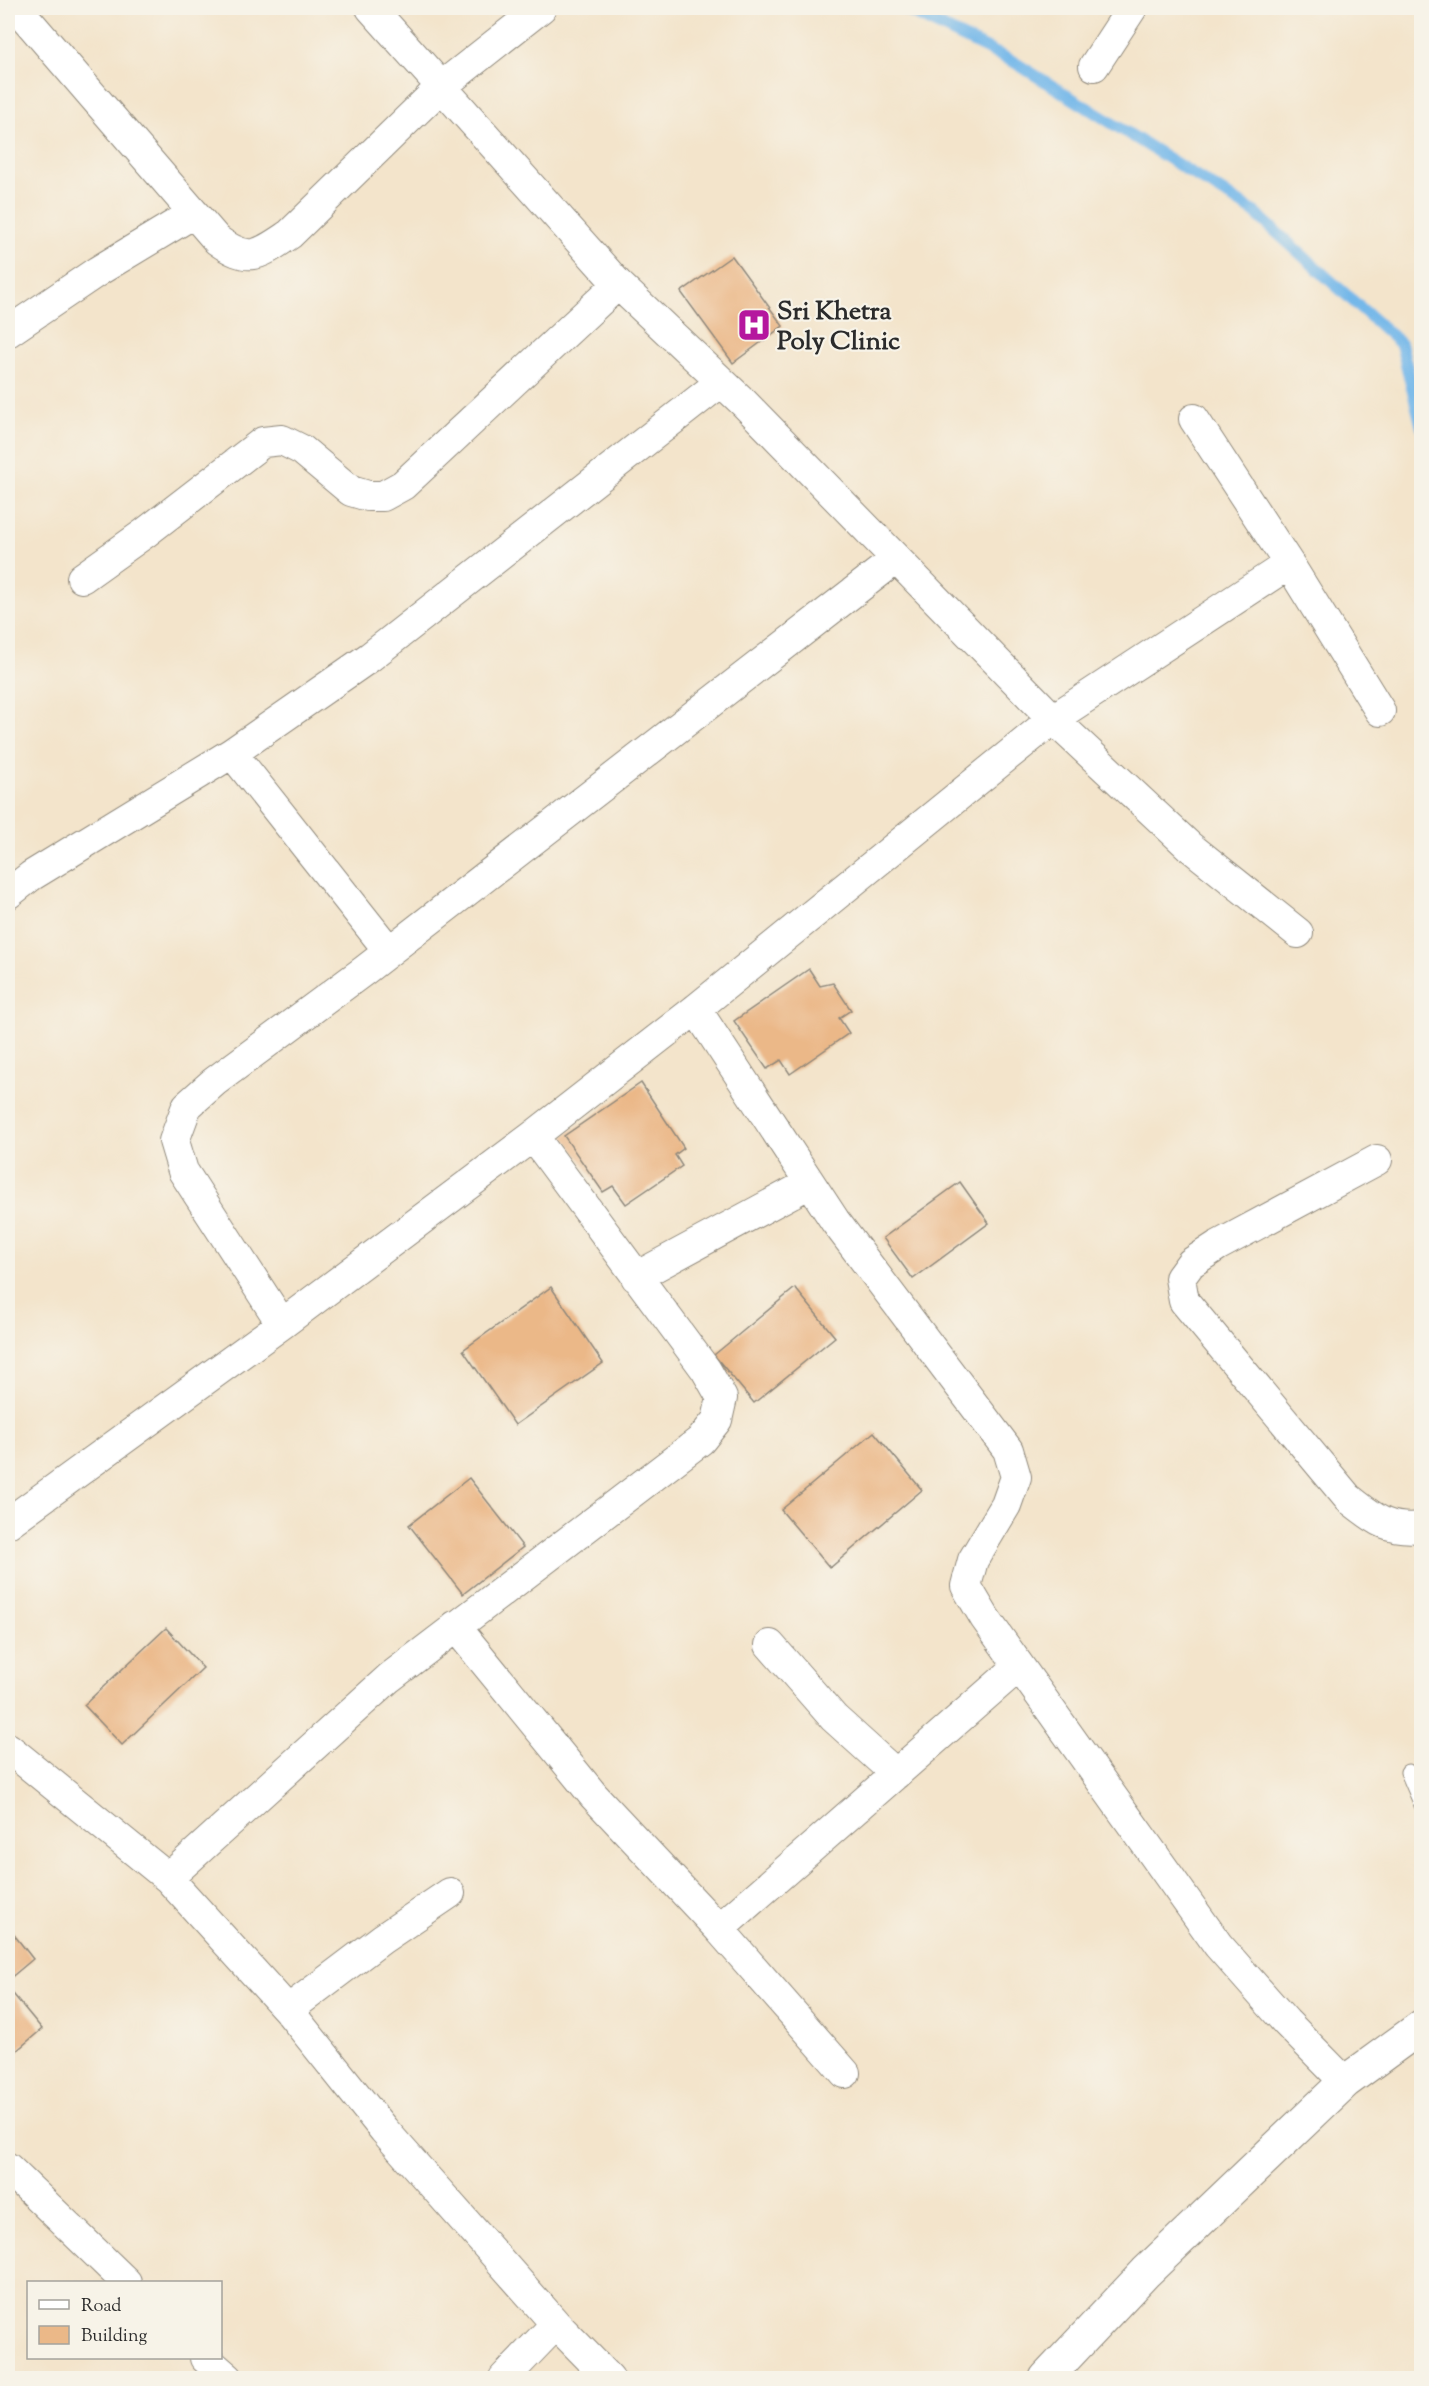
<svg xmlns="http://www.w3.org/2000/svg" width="1429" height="2386" viewBox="0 0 1429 2386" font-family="'Sorts Mill Goudy',serif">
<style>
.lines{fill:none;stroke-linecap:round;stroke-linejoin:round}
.stream{stroke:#73b7e9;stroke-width:12}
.building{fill:#ebb888}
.service-casing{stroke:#8f887b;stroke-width:17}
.minor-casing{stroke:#8f887b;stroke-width:32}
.tertiary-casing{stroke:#8f887b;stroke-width:35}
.service{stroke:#fff;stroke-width:15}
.minor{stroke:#fff;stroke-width:30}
.tertiary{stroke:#fff;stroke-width:33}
.labels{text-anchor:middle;stroke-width:4.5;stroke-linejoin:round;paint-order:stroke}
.poi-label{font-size:26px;font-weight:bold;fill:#2b2b2b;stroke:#f7f3e8;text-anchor:start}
</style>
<rect width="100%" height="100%" fill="#f7f3e8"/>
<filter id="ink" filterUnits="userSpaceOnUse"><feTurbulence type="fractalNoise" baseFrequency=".0167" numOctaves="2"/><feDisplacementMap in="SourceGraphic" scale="12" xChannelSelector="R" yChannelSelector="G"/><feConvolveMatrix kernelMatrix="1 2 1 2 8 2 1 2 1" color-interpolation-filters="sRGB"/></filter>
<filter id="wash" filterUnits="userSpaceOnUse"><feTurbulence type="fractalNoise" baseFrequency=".008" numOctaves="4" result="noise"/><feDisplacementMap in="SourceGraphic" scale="24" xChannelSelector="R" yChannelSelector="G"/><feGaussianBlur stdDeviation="1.35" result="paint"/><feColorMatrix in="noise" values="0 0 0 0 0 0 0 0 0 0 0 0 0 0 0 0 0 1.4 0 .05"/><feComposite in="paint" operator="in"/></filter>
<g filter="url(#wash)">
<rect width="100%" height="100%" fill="#f3e4cb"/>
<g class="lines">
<path class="stream" d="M903 8 1014 62 1254 212 1401 344 1422 427"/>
</g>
<g id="blocks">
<path class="building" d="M732 256 783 326 733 363 681 292Z
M809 969 820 986 833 983 851 1010 839 1018 849 1033 790 1074 781 1060 767 1069 734 1021Z
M641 1083 684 1148 675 1155 682 1166 626 1204 613 1186 603 1192 564 1136Z
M960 1182 989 1223 913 1279 883 1238Z
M551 1287 603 1363 515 1425 463 1350Z
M795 1288 835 1337 754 1403 714 1355Z
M874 1432 922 1490 830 1568 781 1510Z
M469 1478 523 1547 463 1594 409 1525Z
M166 1628 203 1668 122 1745 84 1705Z
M8 1927 33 1959 8 1980Z
M9 1989 42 2029 8 2058V1990Z"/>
</g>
</g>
<g filter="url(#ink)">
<use href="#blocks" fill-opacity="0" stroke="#8f887b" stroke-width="1.5"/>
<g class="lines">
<g class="service-casing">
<path id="service" d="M1408 1772 1422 1805"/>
</g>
<g class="minor-casing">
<path id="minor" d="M17 8 217 240C250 264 259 255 290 234L442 86 541 8
M371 8 618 284 744 403 1053 719 1189 846 1298 933
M1094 66 1132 8
M8 332 98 271 194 213
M1194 419 1289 564 1380 711
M82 578 145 533 263 442 282 440 302 450 351 491 368 496H383L403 485 618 284
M232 753 389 951
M8 894 31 876 232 753 370 657 721 382
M696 1009 835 1221 1008 1450 1016 1477 1006 1505 973 1560 966 1586 985 1618 1218 1945 1286 2022 1345 2082
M1377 1160 1217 1246 1191 1263 1180 1278 1184 1301 1348 1498C1374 1518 1386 1531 1422 1527
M636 1277 810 1183
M282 1324 183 1171 174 1141 187 1106 214 1082 365 970 896 559
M8 1523 282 1324 533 1136 696 1009 1053 719 1289 564
M455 1626 594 1796 719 1929 845 2073
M770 1645 834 1718 896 1774
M8 1748 168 1878 288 2010 384 2130 556 2324 609 2378
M168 1878 389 1678 701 1440 717 1420 722 1398 706 1370 533 1136
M719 1929 1019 1666
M288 2010 382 1939 450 1893
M8 2168 126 2282
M205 2358 228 2378
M504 2378 556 2324"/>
</g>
<g class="tertiary-casing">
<path id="tertiary" d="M1046 2378 1146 2272 1345 2082 1422 2026"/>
</g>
<use href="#service" class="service"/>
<use href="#minor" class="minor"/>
<use href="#tertiary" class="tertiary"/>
</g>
</g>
<defs>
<g id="hospital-square" transform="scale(1.725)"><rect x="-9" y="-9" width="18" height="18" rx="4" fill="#b5179e" stroke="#f7f3e8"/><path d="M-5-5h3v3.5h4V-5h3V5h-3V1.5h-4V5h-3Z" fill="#fff"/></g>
</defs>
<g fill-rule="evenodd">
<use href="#hospital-square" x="754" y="325"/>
</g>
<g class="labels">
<g class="poi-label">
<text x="777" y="319">Sri Khetra<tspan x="777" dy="30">Poly Clinic</tspan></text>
</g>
</g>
<rect width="1429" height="2386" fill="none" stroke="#f7f3e8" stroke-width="30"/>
<rect x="27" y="2281" width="195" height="78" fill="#f7f3e8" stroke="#a5a39c" stroke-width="1.5"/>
<rect x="39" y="2300" width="30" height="9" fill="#ffffff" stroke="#a5a39c" stroke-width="1.5"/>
<text x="81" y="2311" font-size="18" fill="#2b2b2b">Road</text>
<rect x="39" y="2326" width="30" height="18" fill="#ebb888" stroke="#a5a39c" stroke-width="1.5"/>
<text x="81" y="2341" font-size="18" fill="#2b2b2b">Building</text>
</svg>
